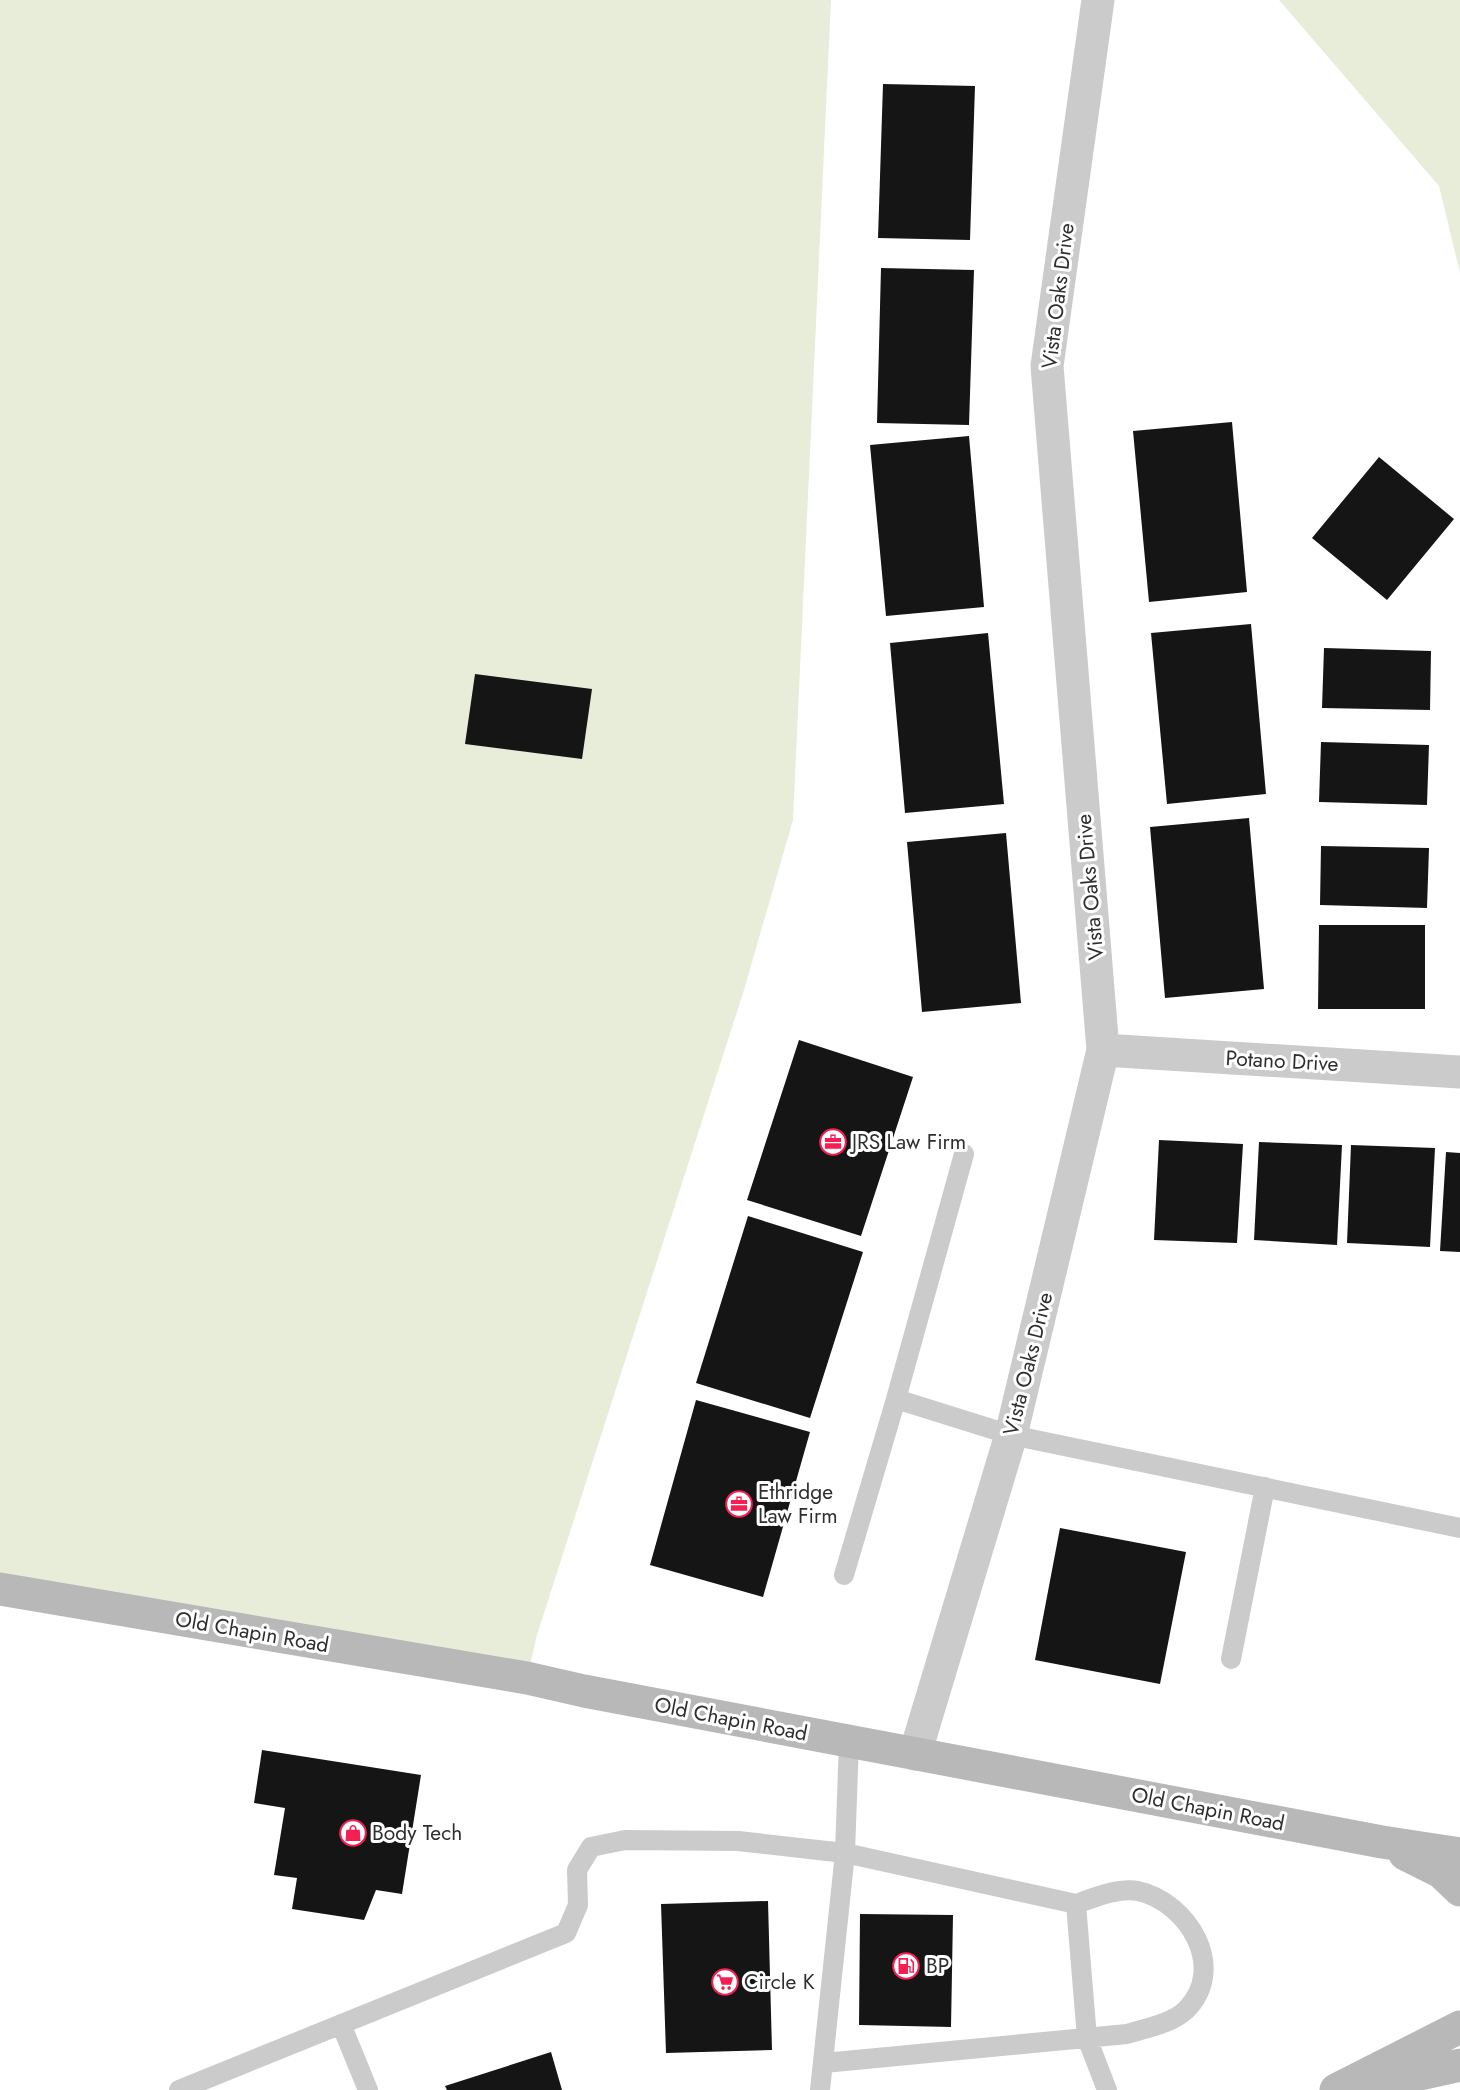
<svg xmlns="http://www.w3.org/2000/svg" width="1460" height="2090" viewBox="0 0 1460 2090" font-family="Jost,sans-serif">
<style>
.green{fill:#e8edda}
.building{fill:#151515}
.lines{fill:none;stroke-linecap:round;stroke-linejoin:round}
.lane{stroke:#cbcbcb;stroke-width:20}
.street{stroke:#cbcbcb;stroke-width:33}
.secondary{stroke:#b8b8b8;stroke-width:33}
.labels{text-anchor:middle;stroke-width:6;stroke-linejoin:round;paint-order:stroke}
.street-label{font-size:21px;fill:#2e2e2e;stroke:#fff}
.poi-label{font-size:21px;fill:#2e2e2e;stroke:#fff;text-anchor:start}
</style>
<rect width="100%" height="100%" fill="#fff"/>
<path class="green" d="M0 0H831L793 820 744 990 537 1635 527 1678 0 1589Z
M1279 0H1460V273L1439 186Z"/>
<path class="building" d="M883 84 975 86 970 240 878 238Z
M881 268 974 270 969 425 877 423Z
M1232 422 1247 592 1149 602 1133 431Z
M969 436 984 607 886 616 870 445Z
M1379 457 1454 519 1387 600 1312 538Z
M1251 624 1266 794 1167 804 1151 633Z
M988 633 1004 804 905 813 890 643Z
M1324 648 1431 651 1430 710 1322 708Z
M475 674 592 689 582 759 465 744Z
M1321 742 1429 745 1427 805 1319 802Z
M1249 818 1264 989 1165 998 1150 827Z
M1006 833 1021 1003 922 1012 907 842Z
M1321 846 1429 848 1427 908 1320 905Z
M1319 925H1425V1009H1318Z
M799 1040 913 1077 861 1236 747 1200Z
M1159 1140 1243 1144 1237 1243 1154 1240Z
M1259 1142 1342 1145 1337 1245 1254 1240Z
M1351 1145 1435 1148 1430 1247 1347 1243Z
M1446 1152 1460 1153V1252L1440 1251Z
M748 1216 863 1252 810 1418 696 1383Z
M696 1400 810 1432 763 1597 650 1565Z
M1060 1528 1186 1552 1160 1684 1035 1660Z
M262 1750 421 1775 402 1894 376 1890 364 1920 292 1909 297 1878 274 1875 285 1808 254 1803Z
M768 1901 772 2050 666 2053 661 1904Z
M860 1914 953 1915 951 2027 859 2025Z
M551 2052 562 2090H447L445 2086Z"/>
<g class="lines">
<path class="lane" d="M964 1154 896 1399 1011 1435 1460 1528
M844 1575 896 1399
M1231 1659 1265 1487
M1076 1904 1087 2038 1107 2090
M341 2024 368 2090
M179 2090 566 1933 578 1905 577 1870 591 1847 625 1840 738 1841 845 1853 1076 1904C1093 1898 1119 1887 1138 1891 1188 1902 1228 1968 1186 2010 1171 2024 1146 2028 1127 2034L824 2063
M820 2090 845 1853 849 1741"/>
<path class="street" d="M1103 1050 1460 1072
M915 1754 1011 1435 1103 1050 1047 366 1098 0"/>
<path class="secondary" d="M0 1589 527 1678 584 1691 1382 1842 1460 1854
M1405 1854 1441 1872 1460 1890
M1371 2085 1460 2065
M1336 2090 1460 2027"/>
</g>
<defs>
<g id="office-ring" transform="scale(1.35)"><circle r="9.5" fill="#fff" stroke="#f71e54" stroke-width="1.5"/><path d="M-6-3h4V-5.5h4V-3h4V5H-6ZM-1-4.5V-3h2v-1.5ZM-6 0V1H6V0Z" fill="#f71e54"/></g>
<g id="shop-ring" transform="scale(1.35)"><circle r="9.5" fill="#fff" stroke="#f71e54" stroke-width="1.5"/><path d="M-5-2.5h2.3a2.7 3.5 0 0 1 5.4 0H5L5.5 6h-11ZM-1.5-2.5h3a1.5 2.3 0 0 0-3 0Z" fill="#f71e54"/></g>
<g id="fuel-ring" transform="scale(1.35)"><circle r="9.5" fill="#fff" stroke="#f71e54" stroke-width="1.5"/><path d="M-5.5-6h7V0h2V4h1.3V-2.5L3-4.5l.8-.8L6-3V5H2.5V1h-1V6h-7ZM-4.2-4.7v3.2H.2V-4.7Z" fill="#f71e54"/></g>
<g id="supermarket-ring" transform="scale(1.35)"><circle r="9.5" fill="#fff" stroke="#f71e54" stroke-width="1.5"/><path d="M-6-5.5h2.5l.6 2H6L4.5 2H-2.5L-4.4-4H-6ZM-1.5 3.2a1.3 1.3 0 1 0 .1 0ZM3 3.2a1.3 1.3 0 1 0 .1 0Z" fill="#f71e54"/></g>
</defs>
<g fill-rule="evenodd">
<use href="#office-ring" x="833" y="1142"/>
<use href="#office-ring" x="739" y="1504"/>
<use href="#shop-ring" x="353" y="1833"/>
<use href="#fuel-ring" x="906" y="1966"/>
<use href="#supermarket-ring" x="725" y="1982"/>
</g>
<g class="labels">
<g class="street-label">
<text transform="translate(1058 296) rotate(-83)" y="7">Vista Oaks Drive</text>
<text transform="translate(1090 887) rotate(-95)" y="7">Vista Oaks Drive</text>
<text transform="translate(1282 1061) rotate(3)" y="7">Potano Drive</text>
<text transform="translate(1028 1364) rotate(-76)" y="7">Vista Oaks Drive</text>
<text transform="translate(252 1632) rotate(10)" y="7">Old Chapin Road</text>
<text transform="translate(731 1719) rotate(11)" y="7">Old Chapin Road</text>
<text transform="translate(1208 1809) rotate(11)" y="7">Old Chapin Road</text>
</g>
<g class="poi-label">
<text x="852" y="1149">JRS Law Firm</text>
<text x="758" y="1499">Ethridge<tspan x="758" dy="24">Law Firm</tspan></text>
<text x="372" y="1840">Body Tech</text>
<text x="926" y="1973">BP</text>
<text x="744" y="1989">Circle K</text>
</g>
</g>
</svg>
